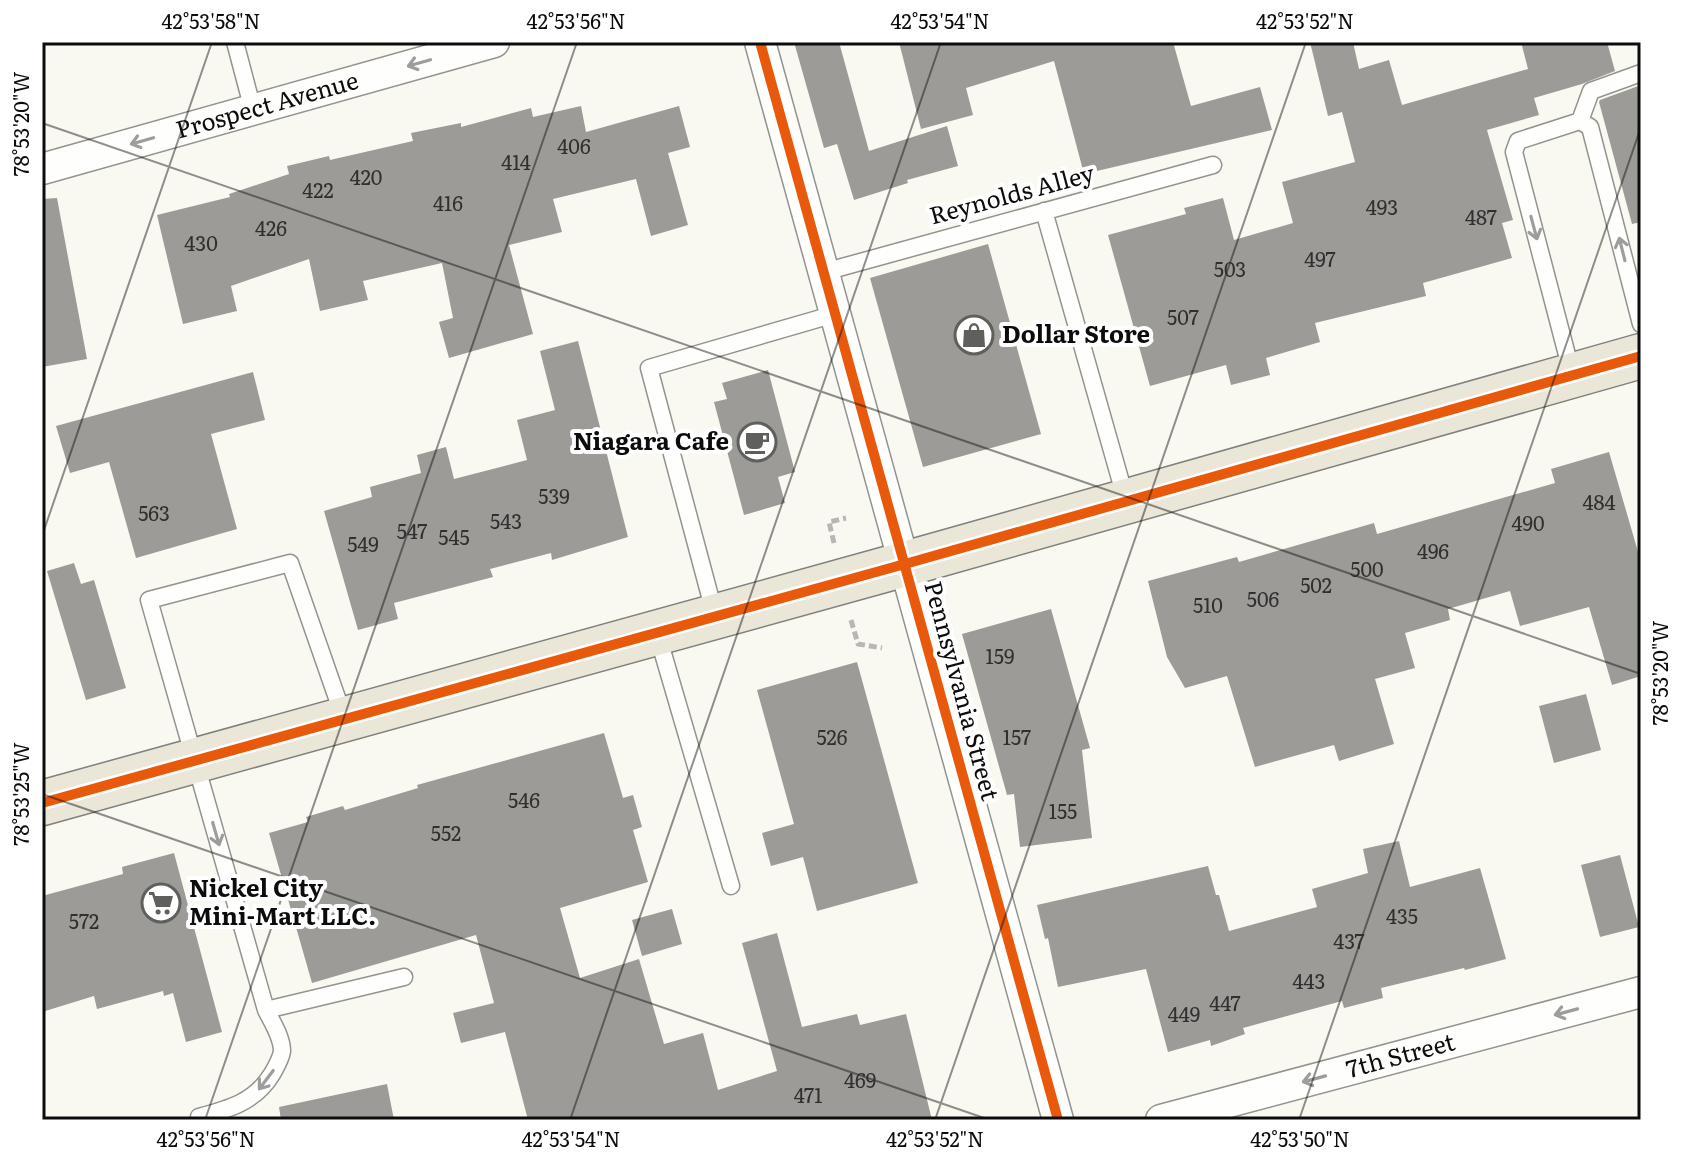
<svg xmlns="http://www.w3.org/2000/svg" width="1683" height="1162" viewBox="0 0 1683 1162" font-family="Literata,serif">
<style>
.building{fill:#9c9b97}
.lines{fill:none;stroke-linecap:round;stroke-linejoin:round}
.service-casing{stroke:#93938f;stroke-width:19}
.minor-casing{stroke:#93938f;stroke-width:33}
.primary-casing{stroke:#80807c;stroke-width:47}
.path{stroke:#b7b7b6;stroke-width:5;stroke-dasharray:8 4;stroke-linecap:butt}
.service{stroke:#fefefd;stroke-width:16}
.minor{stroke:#fefefd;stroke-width:30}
.primary{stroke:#eae7d9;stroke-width:44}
.cycleway-casing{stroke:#fff;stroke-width:15}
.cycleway{stroke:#e8590c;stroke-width:10}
.oneway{stroke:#9d9d9d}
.ticks{fill:none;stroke:#0c0c0c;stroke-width:2;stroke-opacity:0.45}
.labels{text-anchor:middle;stroke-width:8;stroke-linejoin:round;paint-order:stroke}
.number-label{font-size:20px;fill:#30302f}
.street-label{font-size:24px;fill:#0c0c0c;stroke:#fff}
.poi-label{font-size:24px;font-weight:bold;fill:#0c0c0c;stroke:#fff;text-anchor:start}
.neatline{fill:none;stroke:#0c0c0c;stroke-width:3}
.ticks-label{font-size:20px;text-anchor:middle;fill:#0c0c0c}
</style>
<rect width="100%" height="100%" fill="#faf9f1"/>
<path class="building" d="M794 42H839L869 151 947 126 958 166 907 180 908 183 854 200 837 144 824 148Z
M899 42H1173L1191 106 1260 87 1272 130 1084 174 1054 61 966 88 973 115 921 129Z
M1310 42H1353L1359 69 1389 60 1402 105 1528 69 1521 42H1607L1615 71 1582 84 1534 98 1539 115 1487 130 1513 220 1502 223 1512 258 1423 283 1426 296 1315 323 1320 342 1266 358 1270 375 1231 385 1226 365 1150 386 1108 235 1186 214 1184 208 1223 198 1234 240 1293 223 1282 182 1355 162 1342 112 1328 116Z
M1641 85V222L1632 224 1599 102 1600 100Z
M581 106 586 132 679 106 690 147 668 153 688 225 651 236 636 179 553 199 562 232 509 245 533 334 449 358 439 322 453 318 442 263 363 281 368 300 320 311 309 259 231 286 237 311 183 324 157 215 230 197 229 194 289 174 287 166 329 156 330 160 413 141 411 133 461 123V127L531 108 533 117Z
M57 198 87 359 42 367V199Z
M988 244 1041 434 923 467 870 278Z
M578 341 628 537 552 560 551 553 490 569 493 577 394 603 398 619 358 630 324 511 372 497 370 487 421 473 417 455 446 447 454 479 527 460 517 420 555 410 540 351Z
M768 370 795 472 778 477 785 503 744 515 714 402 727 399 722 383Z
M253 372 265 420 211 434 237 529 136 558 109 462 70 473 56 426Z
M1609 452 1641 562V676L1612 685 1589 607 1520 626 1510 591 1448 609 1450 620 1405 633 1415 668 1375 679 1394 744 1339 761 1334 745 1255 767 1227 676 1185 688 1167 657 1148 581 1237 557 1239 562 1374 523 1377 534 1555 483 1551 469Z
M74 563 81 584 94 580 126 688 86 700 47 571Z
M1051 609 1090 748 1082 750 1092 838 1020 847 1014 794 1007 795 962 634Z
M857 662 918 883 817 911 803 857 771 866 762 833 794 824 757 690Z
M1586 694 1601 750 1554 763 1539 706Z
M604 733 623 798 633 795 642 827 633 830 648 882 560 908 580 978 639 959 664 1044 703 1033 718 1090 777 1071 742 943 777 933 802 1027 857 1014 860 1025 906 1014 932 1120H528L505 1032 461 1043 453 1013 494 1003 476 935 312 983 269 833 308 822 306 817 343 806 345 810 418 788 417 785Z
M1399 841 1410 887 1480 868 1506 959 1465 970 1464 968 1381 988 1383 998 1344 1008 1342 1001 1243 1028 1245 1034 1211 1046 1210 1040 1168 1052 1146 969 1058 987 1048 938 1045 939 1037 905 1208 866 1216 895H1219L1229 931 1317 907 1312 889 1368 873 1363 849Z
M174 853 222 1032 186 1042 173 993 164 996 163 991 97 1009 94 996 42 1012V896L123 874 122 867Z
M1620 855 1639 927 1600 937 1581 865Z
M672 909 682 944 642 956 632 920Z
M387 1084 394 1120H281L279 1107Z"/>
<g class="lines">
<g class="service-casing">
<path id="service" d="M235 42 253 110
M1580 121 1591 91 1641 73
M1044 211 1126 500
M824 272 1213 165
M1572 374 1514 152 1518 141 1580 121 1590 127 1641 324
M715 615 649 368 835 314
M657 633 731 886
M266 1010 404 977
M199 1120V1117C229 1109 255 1102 272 1074 276 1067 281 1059 282 1051 282 1037 272 1022 266 1010L149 600 290 563 344 718"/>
</g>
<g class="minor-casing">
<g id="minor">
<path d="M760 42 1058 1120"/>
<path id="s1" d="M42 169 494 42"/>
<path id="s2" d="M1161 1120 1641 992"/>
</g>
</g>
<g class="primary-casing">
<path id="primary" d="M42 803 905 564 1641 356"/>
</g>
<path class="path" d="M834 543 829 522 846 518
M851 620 858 644 882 648"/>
<use href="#service" class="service"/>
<use href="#minor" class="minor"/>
<use href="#primary" class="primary"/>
<g class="cycleway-casing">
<path id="cycleway" d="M760 42 1058 1120
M42 803 905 564 1641 356"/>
</g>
<use href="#cycleway" class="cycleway"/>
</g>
<defs><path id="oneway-shaft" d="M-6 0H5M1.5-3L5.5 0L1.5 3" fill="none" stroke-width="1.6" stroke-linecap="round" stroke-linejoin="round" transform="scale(2)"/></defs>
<g class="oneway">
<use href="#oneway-shaft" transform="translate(419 63) rotate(164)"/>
<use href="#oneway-shaft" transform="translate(142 141) rotate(164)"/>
<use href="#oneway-shaft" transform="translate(1534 228) rotate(75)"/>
<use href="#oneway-shaft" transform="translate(1622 249) rotate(-104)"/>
<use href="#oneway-shaft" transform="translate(216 834) rotate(74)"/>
<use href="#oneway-shaft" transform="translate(1566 1012) rotate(165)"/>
<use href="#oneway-shaft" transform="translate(1314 1079) rotate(165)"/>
<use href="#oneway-shaft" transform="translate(266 1080) rotate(127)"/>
</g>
<path class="ticks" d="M42 123 1641 674M42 536 212 42M42 794 990 1120M205 1120 577 42M570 1120 941 42M935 1120 1306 42M1299 1120 1641 127"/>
<defs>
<g id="shop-ring" transform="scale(2)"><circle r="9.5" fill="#fff" stroke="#5f5f5c" stroke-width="1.5"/><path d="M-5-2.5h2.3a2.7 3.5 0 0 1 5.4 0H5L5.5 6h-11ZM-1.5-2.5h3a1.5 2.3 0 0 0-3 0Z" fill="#5f5f5c"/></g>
<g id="cafe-ring" transform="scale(2)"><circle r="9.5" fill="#fff" stroke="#5f5f5c" stroke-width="1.5"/><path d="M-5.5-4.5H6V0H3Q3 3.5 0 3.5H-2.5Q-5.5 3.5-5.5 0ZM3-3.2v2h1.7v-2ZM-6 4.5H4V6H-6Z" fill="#5f5f5c"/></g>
<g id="supermarket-ring" transform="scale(2)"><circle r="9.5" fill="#fff" stroke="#5f5f5c" stroke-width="1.5"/><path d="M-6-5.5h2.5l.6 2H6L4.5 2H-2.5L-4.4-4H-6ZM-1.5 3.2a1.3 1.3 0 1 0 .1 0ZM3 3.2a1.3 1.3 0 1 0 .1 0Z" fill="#5f5f5c"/></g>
</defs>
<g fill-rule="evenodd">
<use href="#shop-ring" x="974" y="335"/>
<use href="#cafe-ring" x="757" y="442"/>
<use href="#supermarket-ring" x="161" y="903"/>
</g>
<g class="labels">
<g class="number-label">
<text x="574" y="154">406</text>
<text x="516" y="170">414</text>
<text x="366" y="185">420</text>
<text x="318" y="198">422</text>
<text x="448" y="211">416</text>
<text x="1382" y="215">493</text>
<text x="1481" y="225">487</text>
<text x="271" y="236">426</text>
<text x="201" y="251">430</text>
<text x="1320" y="267">497</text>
<text x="1230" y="277">503</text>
<text x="1183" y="325">507</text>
<text x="554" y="504">539</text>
<text x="1599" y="510">484</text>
<text x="154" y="521">563</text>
<text x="506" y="529">543</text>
<text x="1528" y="531">490</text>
<text x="412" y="539">547</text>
<text x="454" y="545">545</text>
<text x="363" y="552">549</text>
<text x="1433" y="559">496</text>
<text x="1367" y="577">500</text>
<text x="1316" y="593">502</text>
<text x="1263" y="607">506</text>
<text x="1208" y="613">510</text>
<text x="1000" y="664">159</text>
<text x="832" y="745">526</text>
<text x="1017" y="745">157</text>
<text x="524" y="808">546</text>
<text x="1063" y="819">155</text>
<text x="446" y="841">552</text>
<text x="1402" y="924">435</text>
<text x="84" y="929">572</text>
<text x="1349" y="949">437</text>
<text x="1309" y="989">443</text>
<text x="1225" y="1011">447</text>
<text x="1184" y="1022">449</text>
<text x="860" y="1088">469</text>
<text x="808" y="1103">471</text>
</g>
<g class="street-label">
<text dy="8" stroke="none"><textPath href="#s1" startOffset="234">Prospect Avenue</textPath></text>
<text transform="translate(1012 195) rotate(-15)" y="8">Reynolds Alley</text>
<text transform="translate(961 691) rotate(75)" y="8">Pennsylvania Street</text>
<text dy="8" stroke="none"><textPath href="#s2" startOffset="248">7th Street</textPath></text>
</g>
<g class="poi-label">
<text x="1002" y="343">Dollar Store</text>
<text x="729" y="450" text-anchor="end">Niagara Cafe</text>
<text x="189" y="897">Nickel City<tspan x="189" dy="28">Mini-Mart LLC.</tspan></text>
</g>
</g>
<rect width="1683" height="1162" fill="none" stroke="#ffffff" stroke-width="88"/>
<rect x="44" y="44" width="1595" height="1074" class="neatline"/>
<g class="ticks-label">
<text x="211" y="29">42°53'58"N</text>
<text x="576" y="29">42°53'56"N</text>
<text x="940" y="29">42°53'54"N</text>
<text x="1305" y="29">42°53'52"N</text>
<text transform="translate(22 124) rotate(-90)" y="7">78°53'20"W</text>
<text transform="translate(1661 673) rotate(-90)" y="7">78°53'20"W</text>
<text transform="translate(22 794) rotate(-90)" y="7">78°53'25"W</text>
<text x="206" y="1147">42°53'56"N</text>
<text x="571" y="1147">42°53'54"N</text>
<text x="935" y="1147">42°53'52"N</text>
<text x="1300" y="1147">42°53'50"N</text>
</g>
</svg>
